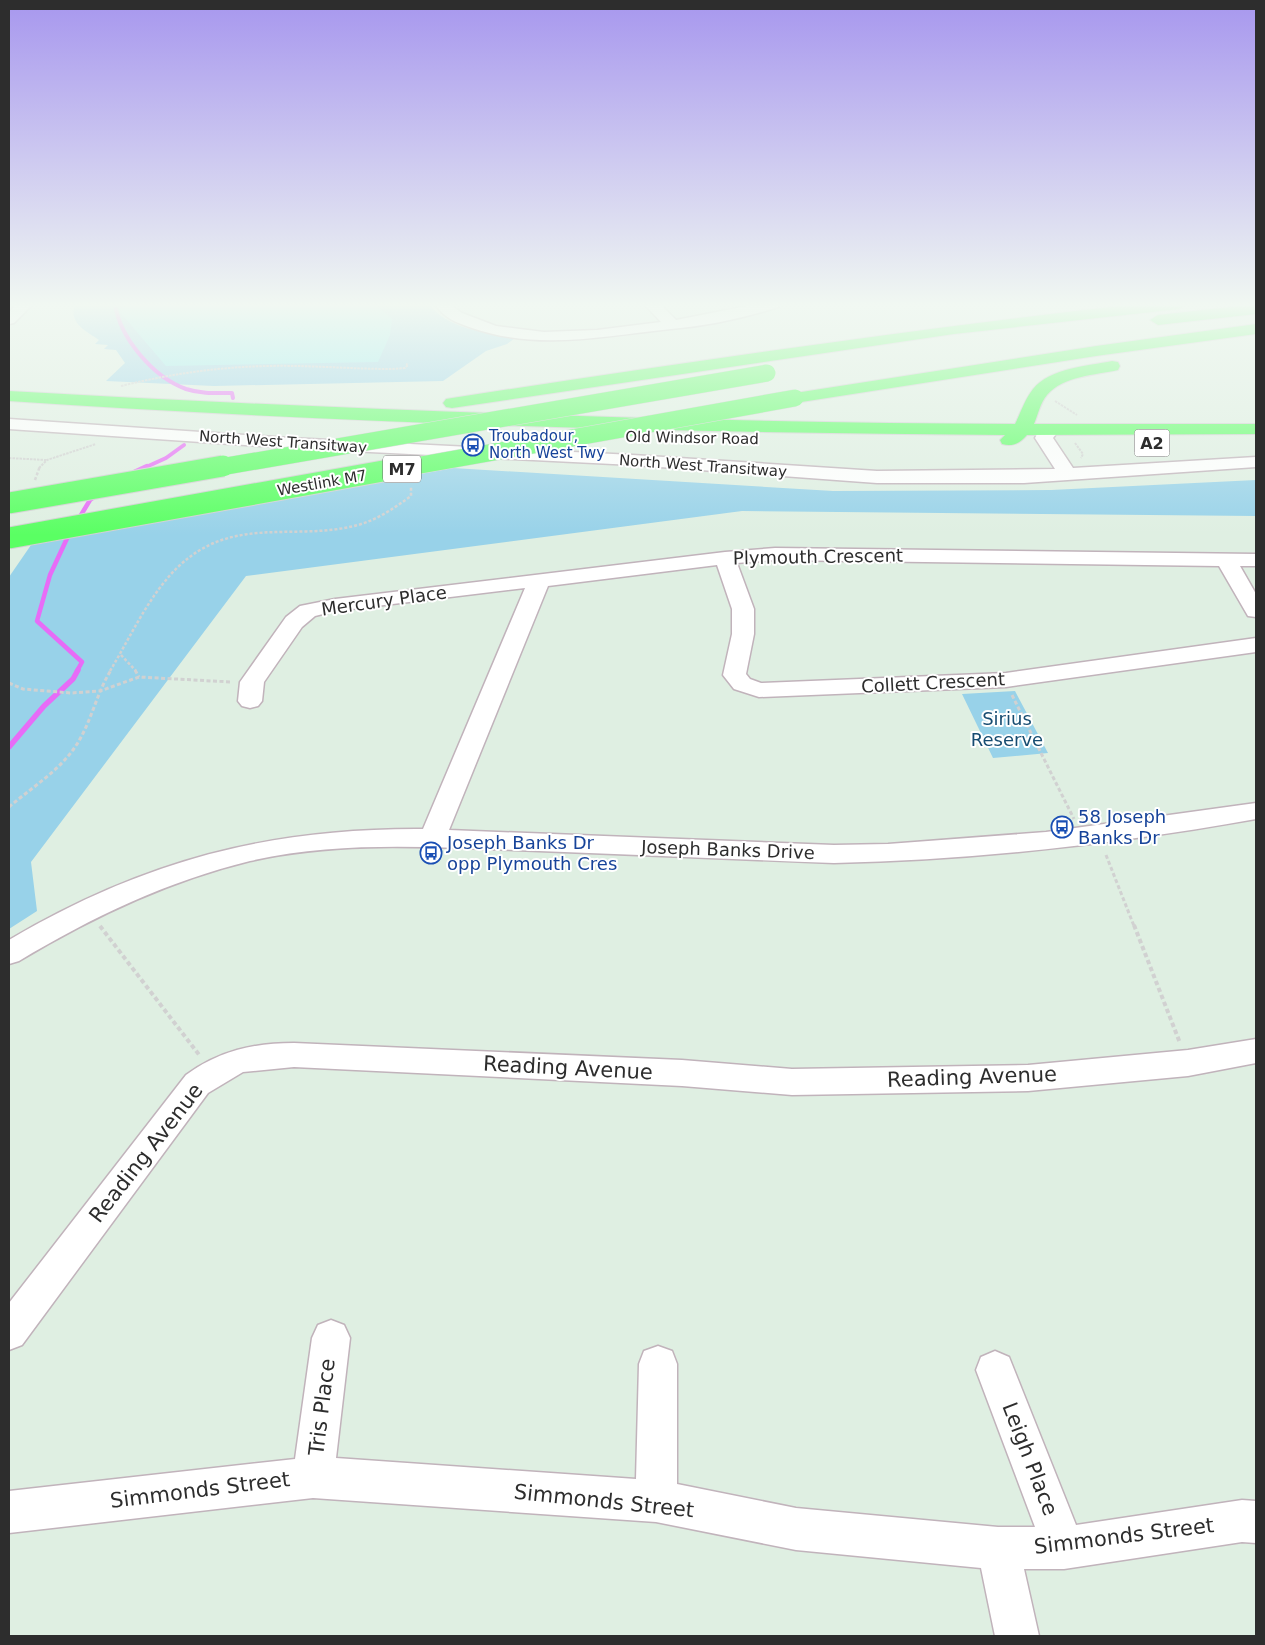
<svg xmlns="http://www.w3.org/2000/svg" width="1265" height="1645" viewBox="0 0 1265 1645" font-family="'DejaVu Sans',sans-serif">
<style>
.green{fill:#98d2e9}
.pitch{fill:#94edf1}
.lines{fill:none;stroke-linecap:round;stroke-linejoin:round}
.stream-far2{stroke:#e76cf7;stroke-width:4}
.stream-far1{stroke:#e76cf7;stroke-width:4.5}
.stream{stroke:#e76cf7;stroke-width:5.5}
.minor-casing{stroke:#c1b3bb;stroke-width:3}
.highway-casing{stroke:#d1d1d1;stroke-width:2}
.path-far3{stroke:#d1d1d1;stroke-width:2;stroke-dasharray:2.5 1;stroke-linecap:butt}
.path-far2{stroke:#d1d1d1;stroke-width:2.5;stroke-dasharray:3 2;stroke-linecap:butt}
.path-far1{stroke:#d1d1d1;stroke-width:3;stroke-dasharray:4 2.5;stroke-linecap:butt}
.path{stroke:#d1d1d1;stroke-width:4;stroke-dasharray:4.5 3;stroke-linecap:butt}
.minor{fill:#fff;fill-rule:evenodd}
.highway{fill:#5aff63;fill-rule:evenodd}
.highway-bridge-far1-casing{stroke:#d1d1d1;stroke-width:18;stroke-linecap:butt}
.highway-bridge-casing{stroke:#d1d1d1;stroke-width:23;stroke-linecap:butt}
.highway-bridge-far1{stroke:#5aff63;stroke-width:17}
.highway-bridge{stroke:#5aff63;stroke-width:21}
.labels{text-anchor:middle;stroke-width:4;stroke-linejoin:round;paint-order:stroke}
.far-transit-label{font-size:15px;fill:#164399;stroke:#fff;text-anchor:start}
.far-street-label{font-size:15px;fill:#2d2d2d;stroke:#fff}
.shield{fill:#fff;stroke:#6c6c6c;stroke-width:1}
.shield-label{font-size:16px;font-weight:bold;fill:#2d2d2d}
.street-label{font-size:18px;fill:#2d2d2d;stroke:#fff}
.park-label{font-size:18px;fill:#164c71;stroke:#fff}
.transit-label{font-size:18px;fill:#164399;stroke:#fff;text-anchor:start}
.near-street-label{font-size:21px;fill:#2d2d2d;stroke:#fff}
</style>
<rect width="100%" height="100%" fill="#dfefe2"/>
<path class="green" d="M75 304H429C447 329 487 333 515 338L507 344 486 351 443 381 214 386 106 381 125 363 116 350 104 349 108 345 95 344 99 340C86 331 68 323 75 304Z
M453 468 833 491 1051 490 1256 480V516L742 511 246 576 31 862 37 911 9 929V577L31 545Z
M1015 691 1048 753 993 758 962 694Z"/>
<path class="pitch" d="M128 304H375L392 319 390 335 378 362 166 366 119 311Z"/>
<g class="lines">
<path class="stream-far2" d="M115 304C120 338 153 377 186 389 201 394 217 393 232 393L233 398
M144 468 166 458 184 445"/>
<path class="stream-far1" d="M134 472 147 466
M78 520 90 500 96 496
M70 532 50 575 37 621 82 662 77 671"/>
<path class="stream" d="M9 747 44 706 73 679 78 670"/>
<g class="minor-casing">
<path id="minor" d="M17 304H33L14 323 9 324V312Z
M435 304H449L462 313 496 326 544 332 597 330 661 322 644 304H660L676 320 757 304H780L778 307C744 318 707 326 671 329 603 336 539 351 472 328 457 323 444 318 435 304Z
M9 419 290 438 633 455 877 471 1055 469 1035 438 1040 428 1050 425 1056 426 1059 430 1053 438 1073 468 1256 457V467L1024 483H877L633 465 290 448 9 429Z
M775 548 1256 554V566H1240L1256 594V617L1248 616 1219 566 775 560 737 563 754 609V634L746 674 750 679 761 683 1006 673 1256 638V652L1006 687 759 697 734 689 723 675 732 634V609L717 565 548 586 449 830 834 845 888 844 1046 832 1256 803V819C1116 844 976 860 834 863 727 859 621 854 514 850 426 847 337 841 250 861 168 881 92 917 19 961L9 964V940C143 861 268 828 423 829L525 588 335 611 315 616 302 627 264 682 262 701 258 706 250 708 242 706 238 701 240 682 286 617 300 606 335 599 725 552Z
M1256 1039V1063L1188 1076 1028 1091 792 1095 682 1086 294 1067 243 1072 208 1093 22 1345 9 1350V1303L186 1075C219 1051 253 1043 294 1043L682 1060 792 1069 1028 1065 1188 1050Z
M331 1320 344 1325 350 1338 336 1458 636 1479 639 1364 644 1351 658 1346 672 1351 677 1364V1484L796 1508 998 1527H1035L976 1370 981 1357 995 1351 1009 1357 1076 1525 1242 1500 1256 1501V1543L1242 1542 1064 1569H1024L1039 1636H995L981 1568 796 1550 656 1522 313 1498 9 1533V1491L295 1459 312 1338 318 1325Z"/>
</g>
<g class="highway-casing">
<path id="highway" d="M1135 304H1186L1179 309 954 334 452 408 446 407 443 403 446 399 452 398C679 363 906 330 1135 304Z
M1256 304V314L1158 325 1150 320 1158 315Z
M1256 324V334L1096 356 795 403 789 402 786 398 789 394 795 393 1096 346Z
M1112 361 1118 362 1120 366 1118 370C1096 375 1063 376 1047 395 1040 403 1038 415 1034 424H1256V434L1027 435C1020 443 1013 447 1002 444L1000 440 1005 435C673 433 340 423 9 401V391C344 410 680 422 1015 424 1021 412 1025 399 1033 389 1050 368 1087 366 1112 361Z"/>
</g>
<path class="path-far3" d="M121 386C170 374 218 367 268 366 309 365 350 369 391 369L405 368 408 365 406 364
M1055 401 1077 415
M1075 443 1083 454 1081 458
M9 458 46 460
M39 468 47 460 96 444"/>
<path class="path-far2" d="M35 480 40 466
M121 655 136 671
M110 671C131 636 149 595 178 567 233 514 295 542 358 525 379 519 394 508 411 496V486"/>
<path class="path-far1" d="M135 670 139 677
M9 683 23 689 71 693 100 691 139 677 231 682
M1012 695 1074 819
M9 807C31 788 59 771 75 747 91 724 96 694 111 670
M1106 855 1134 926"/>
<path class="path" d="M1134 925 1180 1043
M100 926 200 1056"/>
<use href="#minor" class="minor"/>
<use href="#highway" class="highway"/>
<g class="highway-bridge-far1-casing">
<path id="highway-bridge-far1" d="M215 468 767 373
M404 468 795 398"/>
</g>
<g class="highway-bridge-casing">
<path id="highway-bridge" d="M9 503 223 466
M9 538 411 466"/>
</g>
<use href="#highway-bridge-far1" class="highway-bridge-far1"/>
<use href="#highway-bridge" class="highway-bridge"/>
</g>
<linearGradient id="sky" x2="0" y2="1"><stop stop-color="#a797ee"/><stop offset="0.57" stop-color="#f1f8f2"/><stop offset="1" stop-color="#f1f8f2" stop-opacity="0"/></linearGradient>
<rect width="1265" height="535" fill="url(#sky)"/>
<defs>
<g id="bus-ring" transform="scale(1.125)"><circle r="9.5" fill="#fff" stroke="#1a4fb4" stroke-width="1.5"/><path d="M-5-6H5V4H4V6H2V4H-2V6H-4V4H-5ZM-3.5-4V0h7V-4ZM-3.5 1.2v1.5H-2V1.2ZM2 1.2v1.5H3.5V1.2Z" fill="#1a4fb4"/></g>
</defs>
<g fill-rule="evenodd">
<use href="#bus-ring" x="473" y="445"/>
<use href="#bus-ring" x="1062" y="827"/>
<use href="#bus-ring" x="431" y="853"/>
</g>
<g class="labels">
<g class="far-transit-label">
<text x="489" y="441">Troubadour,<tspan x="489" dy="17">North West Twy</tspan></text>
</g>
<g class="far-street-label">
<text transform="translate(692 438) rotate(1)" y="5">Old Windsor Road</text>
<text transform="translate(283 442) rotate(4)" y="5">North West Transitway</text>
<text transform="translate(703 466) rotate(4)" y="5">North West Transitway</text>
<text transform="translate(322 483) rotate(-10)" y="5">Westlink M7</text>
</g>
<g class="shield">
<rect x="1134.5" y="429.5" width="35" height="27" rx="4"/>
<rect x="383" y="455.5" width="38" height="27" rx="4"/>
</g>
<g class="shield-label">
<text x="1152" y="449">A2</text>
<text x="402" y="475">M7</text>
</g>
<g class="street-label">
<text transform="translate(818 557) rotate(-1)" y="6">Plymouth Crescent</text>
<text transform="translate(384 601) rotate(-8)" y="6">Mercury Place</text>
<text transform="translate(933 683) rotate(-3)" y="6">Collett Crescent</text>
<text transform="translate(728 850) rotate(2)" y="6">Joseph Banks Drive</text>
</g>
<g class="park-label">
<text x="1007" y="725">Sirius<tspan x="1007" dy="21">Reserve</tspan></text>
</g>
<g class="transit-label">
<text x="1078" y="823">58 Joseph<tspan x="1078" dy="21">Banks Dr</tspan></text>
<text x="447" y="849">Joseph Banks Dr<tspan x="447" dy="21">opp Plymouth Cres</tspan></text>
</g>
<g class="near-street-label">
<text transform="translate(568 1068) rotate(3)" y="7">Reading Avenue</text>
<text transform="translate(972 1077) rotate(-2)" y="7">Reading Avenue</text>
<text transform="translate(146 1153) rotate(-52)" y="7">Reading Avenue</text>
<text transform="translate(322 1407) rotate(-83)" y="7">Tris Place</text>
<text transform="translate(1030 1459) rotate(69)" y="7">Leigh Place</text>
<text transform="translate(200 1490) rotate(-7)" y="7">Simmonds Street</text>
<text transform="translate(604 1501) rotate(6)" y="7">Simmonds Street</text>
<text transform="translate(1124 1536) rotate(-7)" y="7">Simmonds Street</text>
</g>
</g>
<rect width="1265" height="1645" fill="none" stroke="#2d2d2d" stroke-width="20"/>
</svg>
